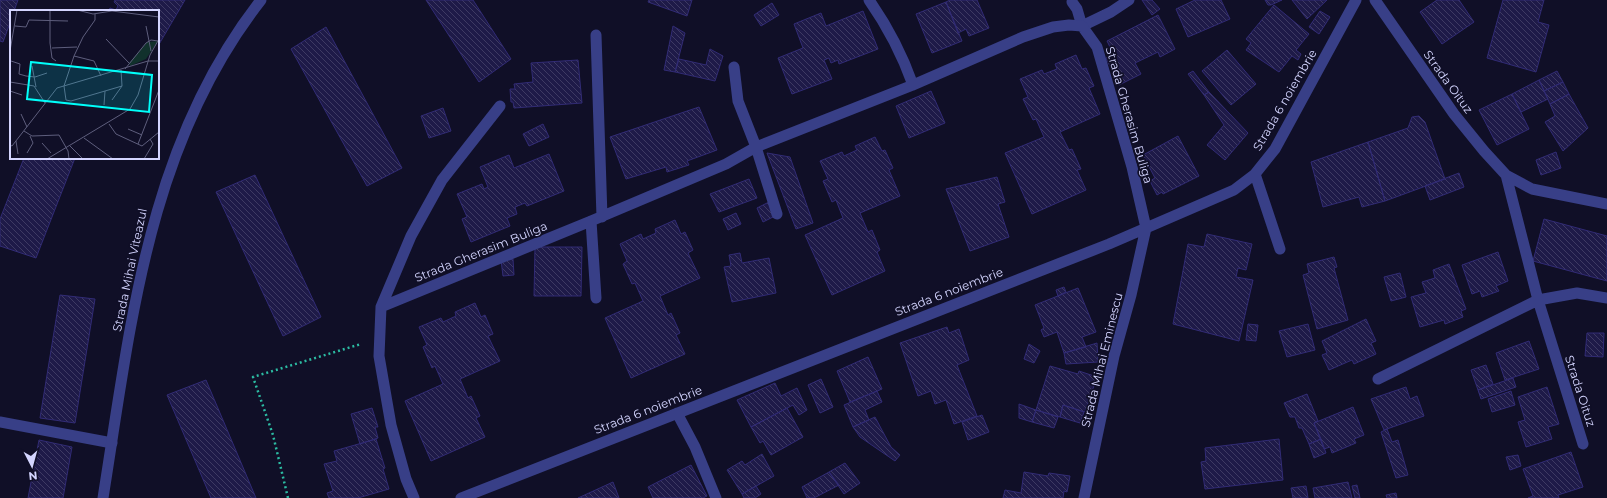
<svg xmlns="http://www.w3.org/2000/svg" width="1607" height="498" viewBox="0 0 1607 498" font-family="Montserrat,sans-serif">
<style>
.building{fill:url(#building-back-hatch);stroke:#312b75}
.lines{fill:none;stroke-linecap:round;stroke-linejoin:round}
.path{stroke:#2cbba2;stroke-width:2.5;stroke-dasharray:2 3;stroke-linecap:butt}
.service{stroke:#383f87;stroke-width:11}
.pedestrian{stroke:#383f87;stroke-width:11}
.minor{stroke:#383f87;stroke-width:11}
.labels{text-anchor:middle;stroke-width:3.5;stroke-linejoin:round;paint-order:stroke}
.street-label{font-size:12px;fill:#d4d5ff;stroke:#100f27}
.inset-road{fill:none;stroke:#5e5e7d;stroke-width:1}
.view{fill:#00fffa;fill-opacity:0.15;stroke:#00fffa;stroke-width:2}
.inset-edge{fill:none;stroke:#d4d5ff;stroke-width:2}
</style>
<defs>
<pattern id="building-back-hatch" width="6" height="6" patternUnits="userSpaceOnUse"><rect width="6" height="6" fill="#1e1a48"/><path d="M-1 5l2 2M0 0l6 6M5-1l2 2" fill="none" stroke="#3e3a63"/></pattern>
</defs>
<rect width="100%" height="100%" fill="#100f27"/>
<path class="building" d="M0 0H18L14 11H11V20L3 42 0 41Z
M115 0H185L158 46V11H108L110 8 116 10 118 6 114 2Z
M426 0H473L511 59 479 82Z
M649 0H692L687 16 648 2Z
M950 0H977L989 28 969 36 966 29 958 33 946 2Z
M1142 0H1152L1160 9 1152 15Z
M1195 0H1221L1230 19 1188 37 1176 9Z
M1265 0H1282L1271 5H1268Z
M1292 0H1327L1307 19Z
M1437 0H1459L1474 22 1442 44 1420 12Z
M1503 0H1544L1538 22 1549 25 1536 72 1487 58Z
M946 2 962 41 932 53 916 14Z
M772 3 779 15 761 26 754 15Z
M1274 5 1309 34 1296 50 1301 54 1298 60 1292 56 1279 72 1246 50 1251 43 1246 39Z
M863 11 878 49 839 64 838 60 831 63 829 58 824 60 832 79 792 94 778 58 803 48 794 24 821 13 826 26Z
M1320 11 1330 17 1319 34 1309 27Z
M1158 15 1175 49 1160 57 1158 52 1135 63 1141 74 1119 85 1106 58 1113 53 1107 41Z
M673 26 685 33 675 72 664 70Z
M326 27 402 168 367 186 291 49Z
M710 49 723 56 715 81 675 72 679 59 706 65Z
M1227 50 1256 84 1231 105 1202 71Z
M1076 55 1082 69 1086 68 1094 86 1089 88 1100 114 1060 132 1069 150 1072 149 1081 169 1077 170 1086 190 1032 214 1005 153 1044 137 1036 119 1033 120 1023 99 1028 97 1020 79 1042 70 1044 74 1057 69 1055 64Z
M578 60 582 103 514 108 513 102H511L510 89H515L514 84 533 82 531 63Z
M1193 71 1209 92 1204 95 1188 74Z
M1557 71 1563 82 1544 91 1539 80Z
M1539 80 1548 99 1521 112 1512 94Z
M1563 82 1569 94 1550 104 1544 91Z
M931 91 945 123 909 138 896 106Z
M1209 92 1248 133 1225 160 1207 145 1224 125 1204 95Z
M1512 94 1529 129 1497 145 1479 110Z
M1569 94 1588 128 1563 151 1545 122 1555 116 1550 104Z
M699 107 717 150 687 161 689 165 667 172 666 167 626 179 610 137Z
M443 108 451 131 429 138 421 116Z
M1419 116 1425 122 1445 179 1385 201 1368 142 1408 128 1412 117Z
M543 124 549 137 529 146 523 134Z
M1178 136 1199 176 1163 194 1162 192 1157 195 1150 181 1155 178 1143 155Z
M875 137 882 151 885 150 893 168 889 170 900 196 860 213 868 232 872 230 880 250 877 252 885 271 832 295 805 235 843 218 836 200 832 202 823 181 828 179 820 161 842 152 844 156 857 150 855 146Z
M1368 142 1385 201 1362 207 1359 197 1323 207 1311 162Z
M1556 152 1561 168 1541 175 1536 160Z
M767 153 790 157 813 223 796 229Z
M549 154 564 191 527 206 525 203 515 207 517 214 507 218 510 226 471 242 462 219 467 217 457 194 482 184 484 189 488 187 480 167 509 155 514 168Z
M24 158H75L36 258 0 246V219Z
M1459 173 1464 187 1430 200 1425 186Z
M255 175 321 317 283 336 216 192Z
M997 177 1005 202 998 204 1009 237 970 251 946 189Z
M749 179 757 198 719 212 710 194Z
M769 202 775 216 763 222 757 208Z
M736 213 741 224 728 230 723 219Z
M1544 219 1607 236V281L1533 261Z
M675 220 681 234 685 232 693 250 688 253 700 278 660 296 668 315 671 313 680 333 676 335 685 354 631 378 605 318 643 301 635 283 632 284 623 264 627 261 620 244 641 234 643 239 656 233 655 229Z
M1207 234 1252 244 1246 270 1238 268 1236 277 1253 280 1239 341 1173 324 1188 244 1204 247Z
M535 247H582L581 296H534Z
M1498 252 1508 281 1496 286 1499 291 1482 297 1480 291 1472 294 1462 265Z
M740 253 742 263 769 258 776 293 732 302 724 267 731 266 729 255Z
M1334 257 1337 267 1334 268 1348 320 1317 329 1303 275 1309 273 1307 264Z
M513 259 514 275 503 276 501 260Z
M1449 264 1466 309 1461 311 1463 317 1445 324 1444 320 1420 327 1411 297 1426 293 1422 282 1435 278 1433 270Z
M1400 273 1406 297 1391 301 1384 277Z
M1064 287 1066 292 1058 296 1056 290Z
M1078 288 1096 332 1082 337 1086 347 1064 353 1057 332 1044 337 1041 330 1044 328 1035 305Z
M60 295 95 299 75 423 40 418Z
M475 303 481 317 485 315 493 334 488 336 500 361 460 379 468 398 471 396 480 416 476 418 485 437 431 461 405 401 443 384 435 366 432 368 423 347 427 345 419 327 441 318 443 322 456 316 455 312Z
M1366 319 1376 341 1371 343 1376 354 1354 364 1352 360 1329 370 1322 355 1327 353 1322 341Z
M1248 324 1258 325 1256 341 1246 340Z
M1308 324 1315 350 1287 357 1279 331Z
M947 327 949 333 959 329 969 360 957 365 977 416 954 424 946 400 935 404 931 391 918 396 900 343Z
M1587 333H1604L1603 357 1585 356Z
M1529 341 1539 369 1505 380 1496 353Z
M1097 343 1098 362 1066 364 1064 353Z
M1029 344 1040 351 1034 363 1024 359Z
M868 357 882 389 850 402 837 371Z
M1486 365 1493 384 1478 390 1471 370Z
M1050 366 1078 374 1079 371 1097 377 1085 412 1063 405 1060 417 1036 410Z
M1513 378 1516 387 1481 399 1478 390Z
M821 379 833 407 820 413 808 385Z
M206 380 256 498H211L167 395Z
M775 383 781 396 797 388 807 410 799 415 793 405 751 427 737 400Z
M1406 387 1410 399 1417 396 1424 416 1384 430 1371 399Z
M1547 387 1559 424 1548 427 1552 439 1526 447 1518 422 1525 420 1518 397Z
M877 391 882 402 865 410 869 420 853 427 844 405Z
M1511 391 1515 405 1492 412 1488 399Z
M1307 394 1318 421 1314 423 1321 439 1309 444 1302 428H1299L1295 417H1290L1284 403Z
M1019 404 1036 410 1032 422 1019 418Z
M1063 405 1084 412 1080 423 1060 417Z
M1353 407 1364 435 1354 439 1356 443 1332 453 1330 447 1324 449 1314 423Z
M372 408 378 427H375L378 438 360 444 351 414Z
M787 408 803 437 771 455 763 441 760 443 751 427Z
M1036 410 1058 417 1054 428 1032 422Z
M982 415 989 432 968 440 962 422Z
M875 417 891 447 900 455 895 461 860 437 853 427Z
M1387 429 1392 442 1398 440 1408 475 1396 478 1381 432Z
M376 439 385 468 383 469 389 489 358 498H329L327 493 333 491 324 464 337 461 334 451Z
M1279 439 1283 480 1205 489 1201 462 1206 461 1205 448Z
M1321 439 1326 453 1314 458 1309 444Z
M39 440 72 447 63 498H28Z
M1571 452 1583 487 1558 495 1559 498H1528L1533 496 1523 469Z
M762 454 774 476 742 494 727 470 742 461 745 465Z
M1518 455 1521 466 1510 470 1506 457Z
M845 463 860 483 844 494 829 472Z
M691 465 707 496 703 498H653L648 487Z
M829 472 839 485 814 498H807L802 487Z
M1024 472 1048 476 1049 473 1070 476 1067 492 1064 491 1063 498H1003L1005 490 1021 493Z
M613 482 619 498H578Z
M1348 482 1352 498H1315L1313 488Z
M1357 485 1360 498H1355L1352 486Z
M756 486 761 494 755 498H744L742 494Z
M1306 486 1308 498H1293L1291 488Z
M1396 493 1397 498H1387L1386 495Z"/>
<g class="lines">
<path class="path" d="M288 498 273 435 253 377 361 344"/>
<path class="service" d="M1072 2 1077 9 1082 26 1111 12 1129 0"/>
<path class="pedestrian" d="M0 422 112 443"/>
<path class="minor" d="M869 0C888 27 902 54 913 85
M1375 0 1454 114 1484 151 1506 175 1532 189 1607 204
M596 35 602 217
M734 67 738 101 756 147 777 214
M1255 174 1280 249
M1506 175 1538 300 1583 444
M591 221 596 298
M381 307 591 221 726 164 756 147 913 85 1023 37 1053 27 1069 25 1082 26 1097 47 1132 167 1146 228 1131 295 1114 356 1084 498
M1378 379 1538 300 1577 293 1607 298
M677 413 695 447 716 498
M103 498C131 323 148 144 261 0
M414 498 406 479 391 425 379 356 381 307 411 236 442 180 500 106
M461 498 1109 244 1234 190 1255 174 1275 149 1356 0"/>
</g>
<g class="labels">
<g class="street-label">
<text transform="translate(1448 82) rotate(54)" y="4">Strada Oituz</text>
<text transform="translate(1285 100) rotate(-60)" y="4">Strada 6 noiembrie</text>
<text transform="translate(1129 115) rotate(74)" y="4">Strada Gherasim Buliga</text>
<text transform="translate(481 252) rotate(-22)" y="4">Strada Gherasim Buliga</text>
<text transform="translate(130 270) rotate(-78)" y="4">Strada Mihai Viteazul</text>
<text transform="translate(949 292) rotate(-21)" y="4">Strada 6 noiembrie</text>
<text transform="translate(1102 360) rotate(-76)" y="4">Strada Mihai Eminescu</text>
<text transform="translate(1580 391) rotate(72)" y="4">Strada Oituz</text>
<text transform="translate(648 410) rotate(-21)" y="4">Strada 6 noiembrie</text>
</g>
</g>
<g transform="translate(10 10)">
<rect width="149" height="149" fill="#100f27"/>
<path d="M148 31 136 49 120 56 119 53 137 32Z" fill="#11312c"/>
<path class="inset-road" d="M40 0V33L42 48 46 51M67 0 83 4 102 1 149 7M85 4V10L73 27 64 46 54 76 56 90 61 91 112 76M5 16 16 17 19 10 58 11M136 16 141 41M96 29 119 53M42 38 67 37M0 41 7 0M64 46 84 51 91 66M1 51 10 54 9 64 16 66 25 67 37 63M22 56 26 77M115 59 136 33 141 30 148 31M0 72 24 76 35 93M0 81 12 85M102 90 112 76 111 60M94 95 95 81M11 104 17 117M99 114 106 124 132 136 149 122M118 119 132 125M14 121 22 126 49 125 58 141 59 149M74 128 103 149M6 131 8 144M32 133 41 143M128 134 149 80M0 135 2 136 47 78 138 51H149M60 136 73 149M17 143 23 133 20 126M37 149 120 99 128 85 140 45 149 29M134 149 143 134 140 129"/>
<path class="view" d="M21 52 142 65 139 102 17 89Z"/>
<rect width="149" height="149" class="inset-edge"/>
</g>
<g transform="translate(32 466) rotate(174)" stroke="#100f27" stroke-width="3" paint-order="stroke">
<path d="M0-3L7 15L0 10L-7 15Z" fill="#d4d5ff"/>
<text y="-6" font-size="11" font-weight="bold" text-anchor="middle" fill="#d4d5ff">N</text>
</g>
</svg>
